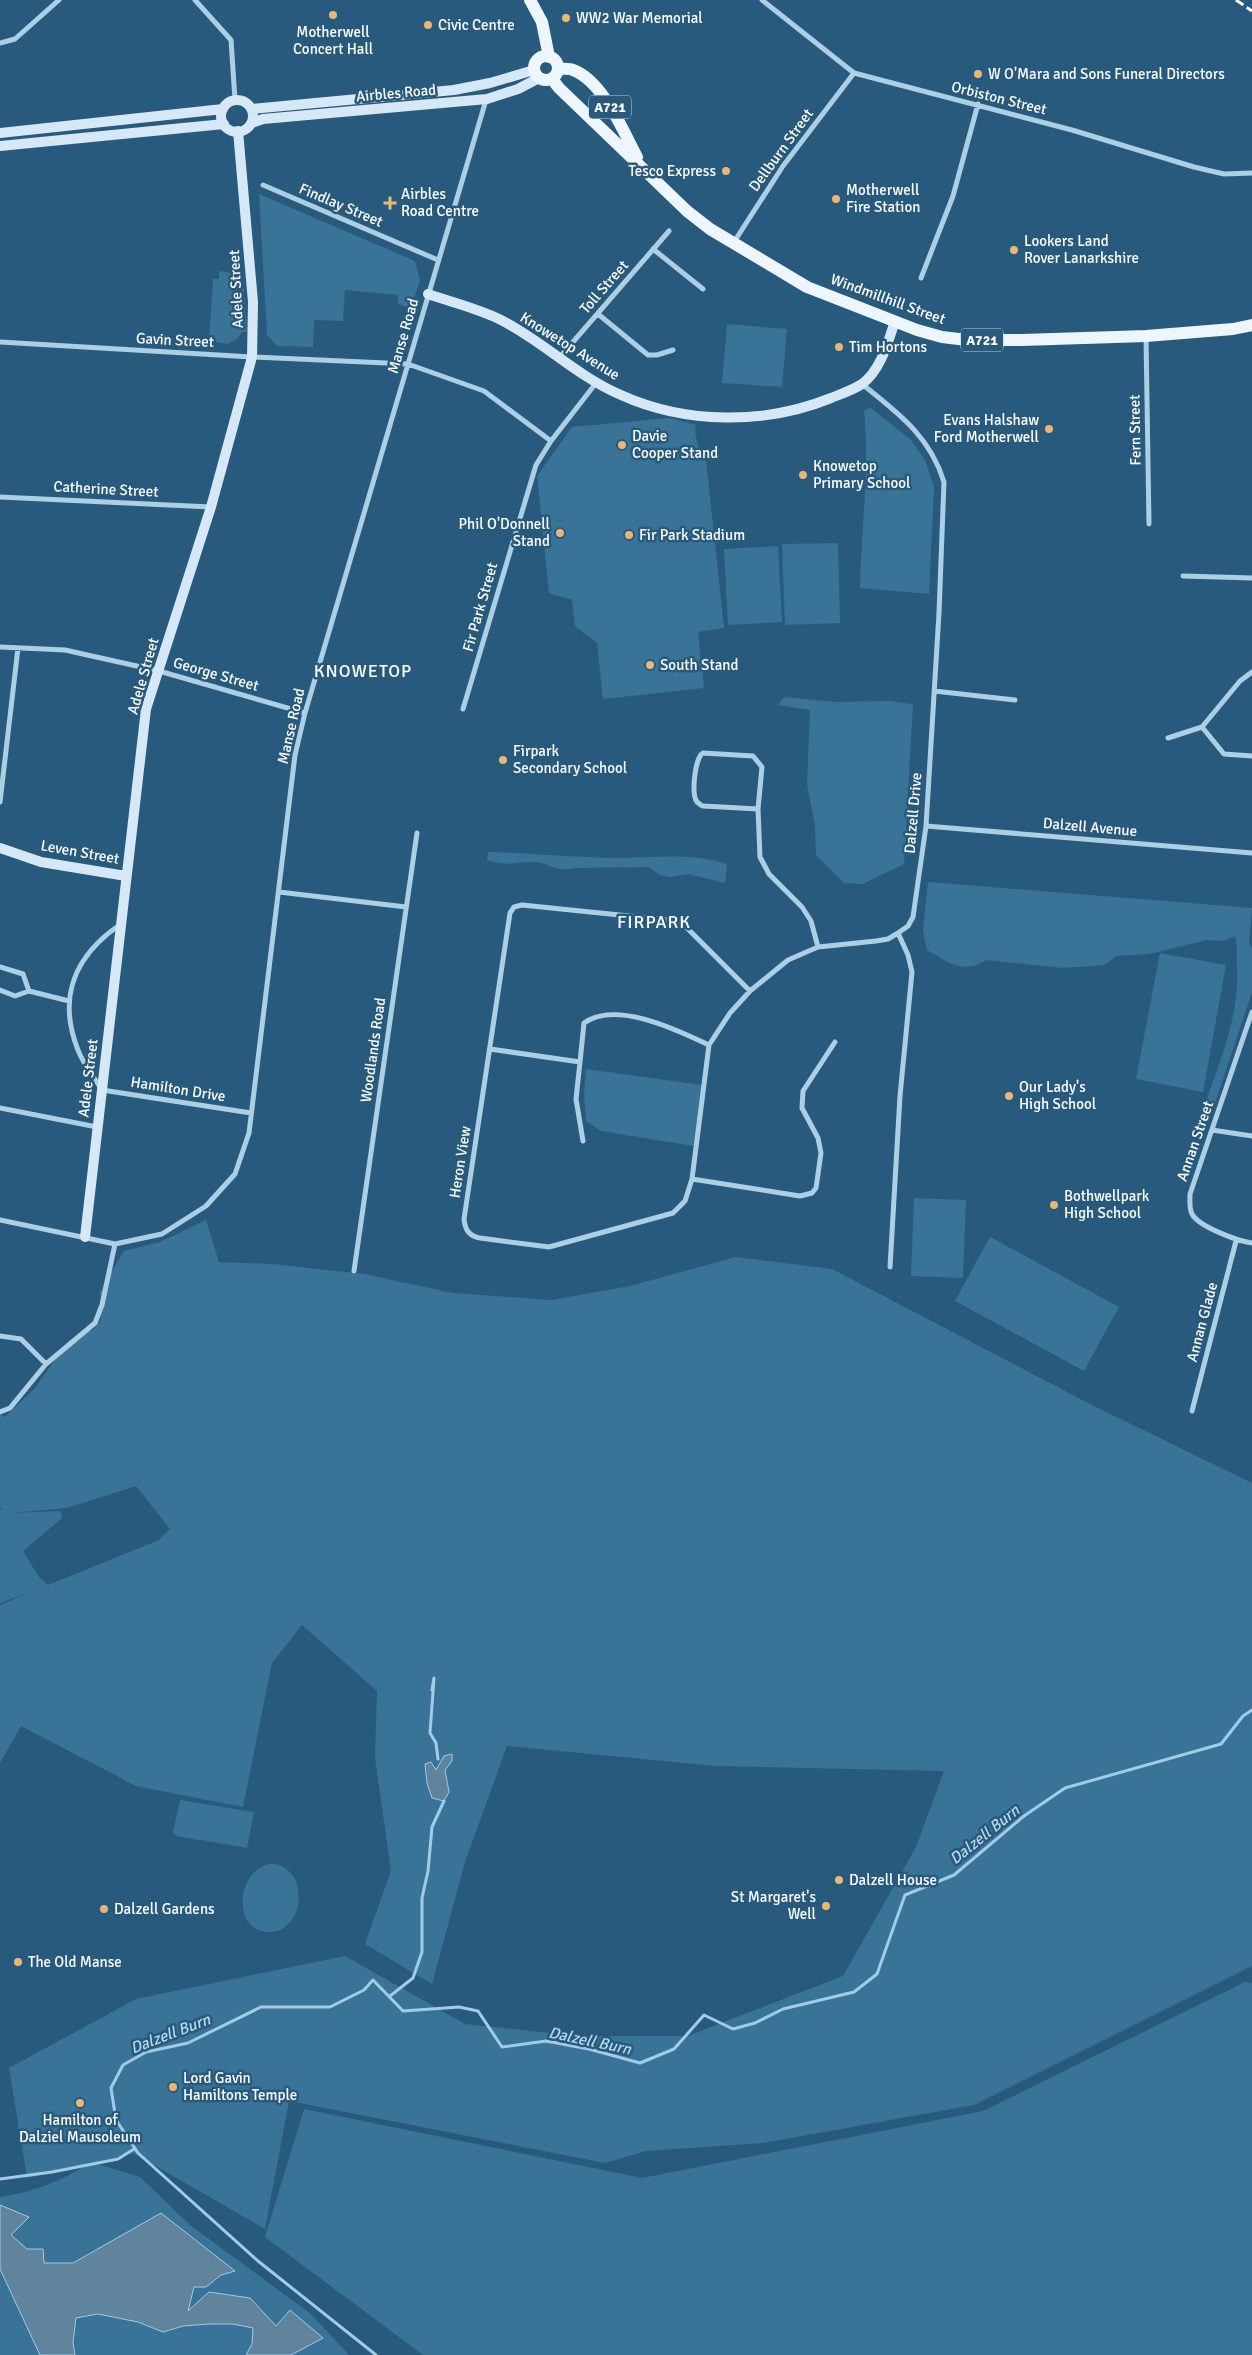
<svg xmlns="http://www.w3.org/2000/svg" width="1252" height="2355" viewBox="0 0 1252 2355" font-family="Signika,sans-serif">
<style>
.green{fill:#397398;fill-rule:evenodd}
.water{fill:#60849c;stroke:#a2cbe5}
.lines{fill:none;stroke-linecap:round;stroke-linejoin:round}
.stream{stroke:#a2cbe5;stroke-width:3}
.street{stroke:#adcfe4;stroke-width:5}
.secondary{stroke:#d6e8f5;stroke-width:10}
.primary{stroke:#edf5fd;stroke-width:12}
.rail{stroke:#fff;stroke-width:3;stroke-dasharray:9 4;stroke-linecap:butt}
.poi-dot{fill:#ecb674;stroke:#285a7d;stroke-width:2}
.labels{text-anchor:middle;stroke-width:5;stroke-linejoin:round;paint-order:stroke}
.shield{fill:#285a7d;stroke:#beced8;stroke-width:1}
.shield-label{font-size:14px;font-weight:bold;fill:#fff}
.poi-label{font-size:15px;fill:#fff;stroke:#285a7d;text-anchor:start}
.street-label{font-size:15px;fill:#fff;stroke:#285a7d}
.water-label{font-size:16px;font-style:italic;fill:#b8d8ec;stroke:#285a7d}
.quarter-label{font-size:18px;letter-spacing:1px;fill:#fff;stroke:#285a7d}
</style>
<rect width="100%" height="100%" fill="#285a7d"/>
<path class="green" d="M259 194 415 261 420 280 411 308 398 304V295L345 290 343 321 314 320 313 347 277 346 267 335Z
M219 271 239 273 243 281 247 332H242L237 339 228 344 209 341 213 279H219Z
M727 324 787 329 782 387 722 383Z
M870 407 911 440 925 460 934 487 929 594 860 588C861 529 870 470 864 411Z
M669 418 696 425C693 435 700 448 701 459H706L724 628 698 632 704 688 603 699 597 643 575 626 572 600 549 593 537 476 572 427Z
M838 543 840 623 785 625 782 544Z
M778 546 782 622 728 625 724 549Z
M784 697 834 702 889 701 913 704 904 864 863 884 844 883 816 855 815 825 807 784 810 710 778 705Z
M488 852C529 853 572 857 613 858 652 858 690 852 727 864L725 883 688 874 670 877 660 875 648 867 575 868C555 873 549 862 533 862 514 862 507 867 487 860Z
M928 882 1252 908 1249 944 1252 948V992L1207 1127 1204 1118 1205 1105C1220 1059 1240 1015 1237 967 1236 956 1238 947 1235 936L1224 941 1207 940 1149 954 1117 956 1104 965 1063 968 986 960C963 975 948 962 927 950L923 931Z
M1160 953 1226 965 1203 1092 1136 1079Z
M586 1069 702 1085 694 1146 601 1131 586 1121 584 1093Z
M914 1198 966 1200 963 1278 911 1276Z
M206 1220 219 1262 272 1264 364 1274 453 1293 551 1300 630 1286 736 1257 832 1269 1092 1405 1252 1483V1966L974 2105 763 2143 646 2151 605 2163 289 2101 265 2229 133 2153 94 2163 140 2177 190 2225 311 2314 349 2355H0V2197C35 2192 60 2181 89 2164L27 2178 9 2068 136 1999 345 1956 465 2024 578 2036H688L843 1976 916 1847 944 1771 715 1766 507 1746 465 1862 432 1984 365 1944 391 1871 375 1758 377 1691 302 1625 272 1663 243 1807 136 1786 21 1726 0 1763V1605L32 1591 0 1603V1510H3L0 1508V1415L5 1417 35 1388 68 1342 94 1329 101 1320 100 1292 124 1251 160 1242ZM136 1486 170 1529 159 1540 48 1585 39 1577 23 1551 62 1518 61 1511 9 1513 67 1508Z
M990 1237 1119 1307 1084 1371 955 1301Z
M180 1800 254 1812 247 1848 176 1836 173 1832Z
M268 1864C309 1861 308 1929 271 1932 233 1934 234 1874 268 1864Z
M1245 1982 1252 1983V2355H423L265 2237 304 2109 642 2178 983 2111Z"/>
<path class="water" d="M452 1754V1761L445 1770 449 1792 444 1801 432 1798 427 1783 425 1764 431 1762 436 1770 444 1756Z
M0 2205 29 2217 11 2235 27 2249H43L44 2263H73L161 2213 235 2271 221 2275 206 2287H194L188 2311 209 2292 250 2298 276 2326 290 2310 323 2338 291 2355H246L252 2344 253 2328 233 2324H209L183 2326 163 2332 138 2322 98 2314 76 2318 73 2342 75 2355H40L0 2269Z"/>
<g class="lines">
<path class="stream" d="M432 1690 434 1678 430 1733 436 1743 438 1759
M390 1996 413 1978 422 1952V1898L428 1871 432 1827 444 1801
M0 2179 52 2172 118 2159 134 2149
M376 2355 258 2261 138 2153 116 2120 111 2088 123 2065 146 2052 188 2043 261 2007H330L364 1990 373 1980 403 2011 459 2007 478 2011 502 2047 546 2041 589 2049 640 2063 674 2049 704 2015 733 2029 755 2023 783 2009 854 1992 877 1974 905 1895 954 1875 1024 1816 1065 1788 1221 1744 1243 1716 1252 1710"/>
<path class="street" d="M195 0 231 40 235 100
M762 0 854 73 1072 130 1194 167 1224 174 1252 173
M0 43 15 39 59 0
M263 185 438 260
M734 242 783 166 854 73
M653 249 703 289
M921 278 953 196 978 104
M598 314 648 355H657L673 350
M1146 337 1149 524
M0 342 252 357 408 364 484 391 551 441
M560 357 669 231
M862 384C898 413 930 436 944 482L939 613 926 826 913 917 908 926 898 933 908 955 912 972 900 1096 890 1267
M0 497 211 507
M1183 576 1252 578
M0 647 65 650 159 671 305 713
M934 691 1015 700
M463 709 536 465 551 441 596 383
M1202 727 1224 754 1252 756
M1168 738 1202 727 1240 681 1252 672
M0 802 18 648
M758 809 703 806C702 806 697 802 697 802 691 794 695 757 703 753L753 756 762 767 758 809 760 857 769 874 802 907 811 921 818 947
M926 826 1252 853
M279 892 406 907
M121 924C75 955 57 997 78 1050 83 1064 94 1077 102 1090L251 1113
M0 967 23 974 29 991 69 1001
M0 990 15 996 29 991
M750 991 685 926 678 921 522 905 514 907 510 913 464 1219C465 1230 469 1236 480 1238L549 1247 673 1213 685 1201 692 1179 709 1045 730 1013 750 991 788 960 818 947 876 941 888 939 898 933
M1252 1012 1190 1194C1190 1201 1189 1208 1192 1214 1199 1227 1238 1241 1252 1243
M490 1049 580 1062 584 1023C616 1000 677 1030 709 1045
M580 1062 576 1099 583 1141
M0 1108 97 1127
M1212 1130 1252 1136
M692 1179 800 1196 812 1193 816 1188 821 1153 818 1138 802 1108 803 1091 835 1042
M0 1220 115 1244 162 1234 206 1206 235 1174 249 1133 295 755 305 713 486 100
M354 1271 417 833
M0 1336 21 1339 46 1364
M1192 1411 1236 1241
M0 1412 10 1408 46 1364 95 1323 102 1305 115 1244"/>
<path class="secondary" d="M221 116a16 16 0 1 1 32 0a16 16 0 1 1-32 0Z
M252 109 454 90 490 83 534 70
M252 123 263 119 487 99 518 89 539 78
M0 133 223 109
M0 146 224 124
M428 294C451 302 476 308 499 319 542 340 576 376 621 395 685 424 765 425 831 398 841 394 853 390 862 384 881 370 888 342 895 321
M0 848 41 862 126 876
M85 1237 146 709 211 507 252 357 253 302 238 131"/>
<path class="primary" d="M530 0 542 22 549 57
M534 68a12 12 0 1 1 24 0a12 12 0 1 1-24 0Z
M558 69C563 69 569 68 573 70 603 81 623 131 637 157
M552 79 559 88 687 211 710 229 807 287 917 330 942 337 967 340H1022L1146 336 1233 329 1252 325"/>
<path class="rail" d="M1236 0 1252 11"/>
</g>
<g class="poi-dot">
<circle cx="333" cy="15" r="5"/>
<circle cx="566" cy="18" r="5"/>
<circle cx="428" cy="25" r="5"/>
<circle cx="978" cy="74" r="5"/>
<circle cx="726" cy="171" r="5"/>
<circle cx="836" cy="199" r="5"/>
<path d="M387.5 195.5h5v5h5v5h-5v5h-5v-5h-5v-5h5z"/>
<circle cx="1014" cy="250" r="5"/>
<circle cx="839" cy="347" r="5"/>
<circle cx="1049" cy="429" r="5"/>
<circle cx="622" cy="445" r="5"/>
<circle cx="803" cy="475" r="5"/>
<circle cx="560" cy="533" r="5"/>
<circle cx="629" cy="535" r="5"/>
<circle cx="650" cy="665" r="5"/>
<circle cx="503" cy="760" r="5"/>
<circle cx="1009" cy="1096" r="5"/>
<circle cx="1054" cy="1205" r="5"/>
<circle cx="839" cy="1880" r="5"/>
<circle cx="826" cy="1906" r="5"/>
<circle cx="104" cy="1909" r="5"/>
<circle cx="18" cy="1962" r="5"/>
<circle cx="173" cy="2087" r="5"/>
<circle cx="80" cy="2103" r="5"/>
</g>
<g class="labels">
<g class="shield">
<rect x="589" y="95.5" width="42" height="23" rx="4"/>
<rect x="961" y="328.5" width="42" height="23" rx="4"/>
</g>
<g class="shield-label">
<text x="610" y="112">A721</text>
<text x="982" y="345">A721</text>
</g>
<g class="poi-label">
<text x="576" y="23">WW2 War Memorial</text>
<text x="438" y="30">Civic Centre</text>
<text x="333" y="37" text-anchor="middle">Motherwell<tspan x="333" dy="17">Concert Hall</tspan></text>
<text x="988" y="79">W O'Mara and Sons Funeral Directors</text>
<text x="716" y="176" text-anchor="end">Tesco Express</text>
<text x="846" y="195">Motherwell<tspan x="846" dy="17">Fire Station</tspan></text>
<text x="401" y="199">Airbles<tspan x="401" dy="17">Road Centre</tspan></text>
<text x="1024" y="246">Lookers Land<tspan x="1024" dy="17">Rover Lanarkshire</tspan></text>
<text x="849" y="352">Tim Hortons</text>
<text x="1039" y="425" text-anchor="end">Evans Halshaw<tspan x="1039" dy="17">Ford Motherwell</tspan></text>
<text x="632" y="441">Davie<tspan x="632" dy="17">Cooper Stand</tspan></text>
<text x="813" y="471">Knowetop<tspan x="813" dy="17">Primary School</tspan></text>
<text x="550" y="529" text-anchor="end">Phil O'Donnell<tspan x="550" dy="17">Stand</tspan></text>
<text x="639" y="540">Fir Park Stadium</text>
<text x="660" y="670">South Stand</text>
<text x="513" y="756">Firpark<tspan x="513" dy="17">Secondary School</tspan></text>
<text x="1019" y="1092">Our Lady's<tspan x="1019" dy="17">High School</tspan></text>
<text x="1064" y="1201">Bothwellpark<tspan x="1064" dy="17">High School</tspan></text>
<text x="849" y="1885">Dalzell House</text>
<text x="816" y="1902" text-anchor="end">St Margaret's<tspan x="816" dy="17">Well</tspan></text>
<text x="114" y="1914">Dalzell Gardens</text>
<text x="28" y="1967">The Old Manse</text>
<text x="183" y="2083">Lord Gavin<tspan x="183" dy="17">Hamiltons Temple</tspan></text>
<text x="80" y="2125" text-anchor="middle">Hamilton of<tspan x="80" dy="17">Dalziel Mausoleum</tspan></text>
</g>
<g class="street-label">
<text transform="translate(396 93) rotate(-5)" y="5">Airbles Road</text>
<text transform="translate(999 98) rotate(14)" y="5">Orbiston Street</text>
<text transform="translate(781 150) rotate(-54)" y="5">Dellburn Street</text>
<text transform="translate(341 205) rotate(23)" y="5">Findlay Street</text>
<text transform="translate(604 287) rotate(-49)" y="5">Toll Street</text>
<text transform="translate(236 289) rotate(-93)" y="5">Adele Street</text>
<text transform="translate(888 299) rotate(20)" y="5">Windmillhill Street</text>
<text transform="translate(403 336) rotate(-74)" y="5">Manse Road</text>
<text transform="translate(175 340) rotate(3)" y="5">Gavin Street</text>
<text transform="translate(570 346) rotate(32)" y="5">Knowetop Avenue</text>
<text transform="translate(1135 430) rotate(-91)" y="5">Fern Street</text>
<text transform="translate(106 489) rotate(3)" y="5">Catherine Street</text>
<text transform="translate(480 607) rotate(-74)" y="5">Fir Park Street</text>
<text transform="translate(216 674) rotate(16)" y="5">George Street</text>
<text transform="translate(143 676) rotate(-74)" y="5">Adele Street</text>
<text transform="translate(291 726) rotate(-77)" y="5">Manse Road</text>
<text transform="translate(913 813) rotate(-85)" y="5">Dalzell Drive</text>
<text transform="translate(1090 827) rotate(5)" y="5">Dalzell Avenue</text>
<text transform="translate(80 852) rotate(10)" y="5">Leven Street</text>
<text transform="translate(373 1050) rotate(-82)" y="5">Woodlands Road</text>
<text transform="translate(88 1078) rotate(-83)" y="5">Adele Street</text>
<text transform="translate(178 1089) rotate(9)" y="5">Hamilton Drive</text>
<text transform="translate(1195 1141) rotate(-71)" y="5">Annan Street</text>
<text transform="translate(460 1162) rotate(-81)" y="5">Heron View</text>
<text transform="translate(1202 1322) rotate(-75)" y="5">Annan Glade</text>
</g>
<g class="water-label">
<text transform="translate(984 1834) rotate(-39)" y="6">Dalzell Burn</text>
<text transform="translate(170 2033) rotate(-21)" y="6">Dalzell Burn</text>
<text transform="translate(590 2040) rotate(12)" y="6">Dalzell Burn</text>
</g>
<g class="quarter-label">
<text x="363" y="677">KNOWETOP</text>
<text x="654" y="928">FIRPARK</text>
</g>
</g>
</svg>
